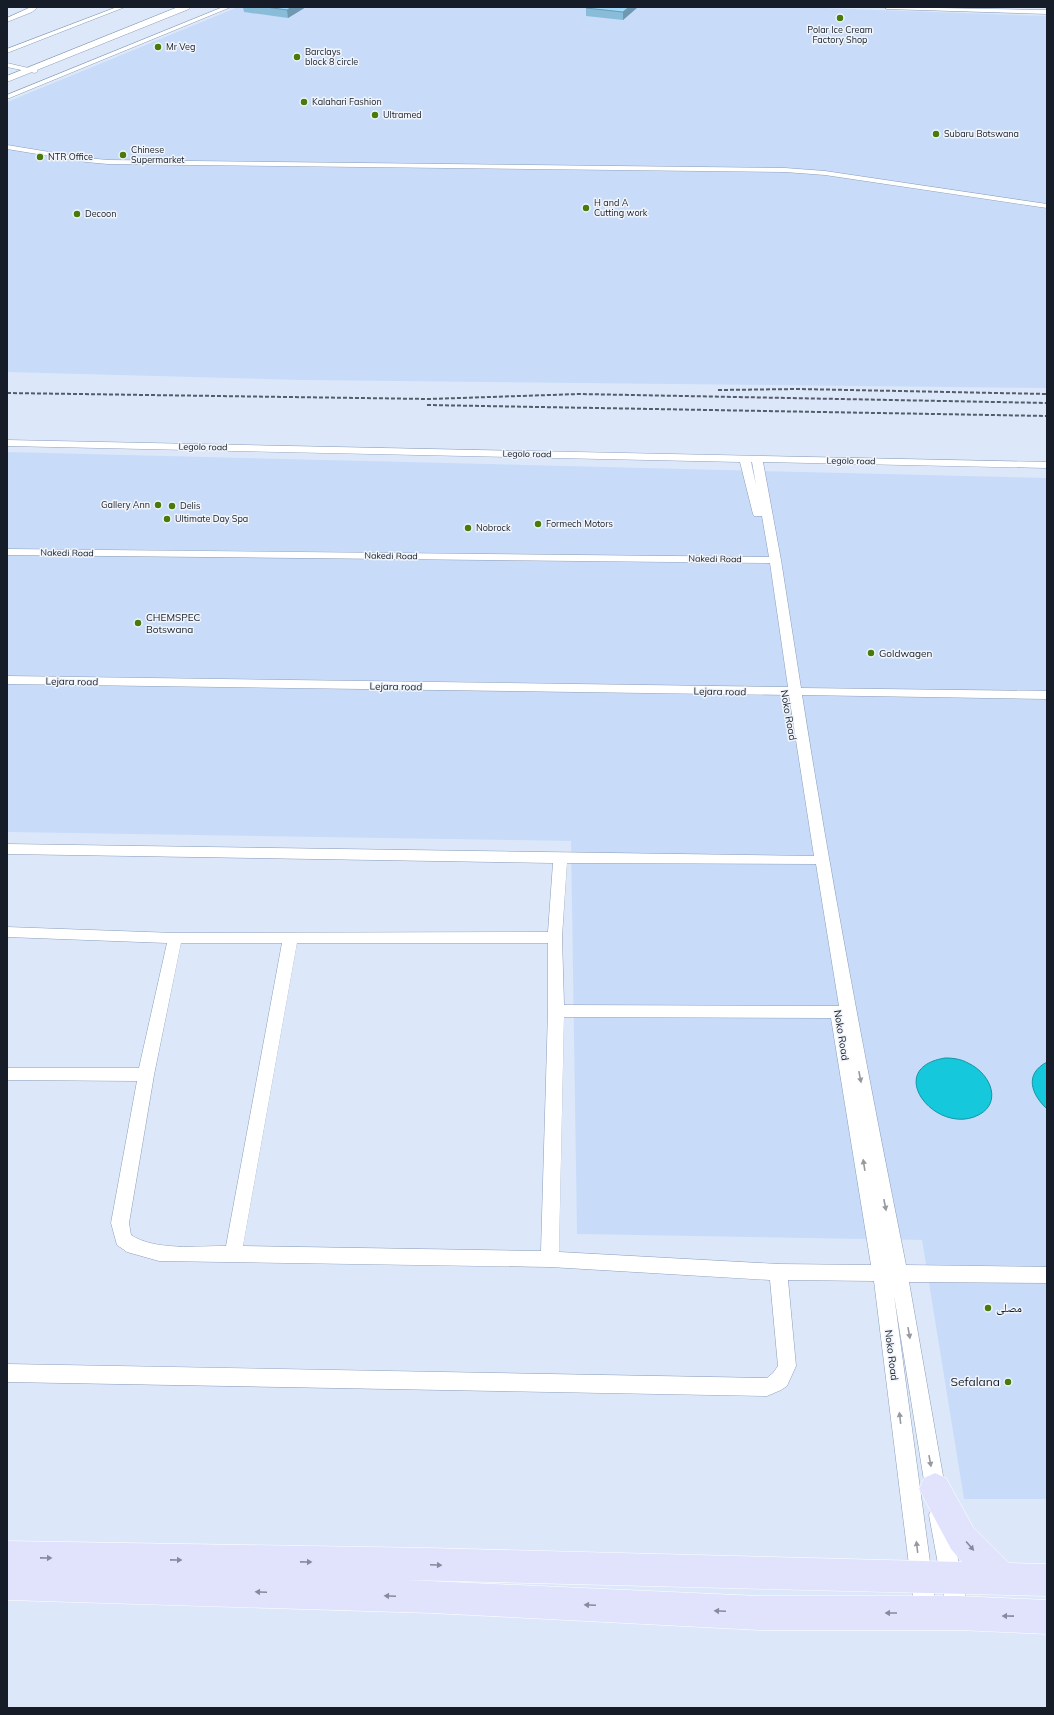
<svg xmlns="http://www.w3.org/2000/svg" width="1054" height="1715" viewBox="0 0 1054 1715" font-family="Mulish,'Noto Naskh Arabic',sans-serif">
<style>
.built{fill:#c8dcf9}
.water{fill:#15c8dc;stroke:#1595a6}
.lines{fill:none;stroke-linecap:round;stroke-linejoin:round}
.street-casing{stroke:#8b9eba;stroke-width:1}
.secondary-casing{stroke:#8b9eba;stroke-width:1}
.primary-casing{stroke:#fff;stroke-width:1}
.street{fill:#fff;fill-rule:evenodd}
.secondary{fill:#fff;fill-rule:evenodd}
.primary{fill:#e1e3fd;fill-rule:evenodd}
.rail{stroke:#535c69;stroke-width:2;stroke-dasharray:4 2;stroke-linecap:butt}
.wall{fill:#88bcd9}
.shaded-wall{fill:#6f99b0}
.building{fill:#9edbfc;stroke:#6f99b0}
.oneway{fill:#96999e}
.oneway2{fill:#868a9d}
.poi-dot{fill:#487b0b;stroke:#f1f5fb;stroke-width:1.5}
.labels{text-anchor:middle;stroke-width:3;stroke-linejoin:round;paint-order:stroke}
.far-poi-label{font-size:9px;fill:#161d28;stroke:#f1f5fb;text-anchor:start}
.far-street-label{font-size:9px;fill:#161d28;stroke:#f1f5fb}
.poi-label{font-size:10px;fill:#161d28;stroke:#f1f5fb;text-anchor:start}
.street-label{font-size:10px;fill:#161d28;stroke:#f1f5fb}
.near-poi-label{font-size:12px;fill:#161d28;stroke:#f1f5fb;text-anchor:start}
</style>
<rect width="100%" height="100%" fill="#dce8fa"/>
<path class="built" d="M238 7H795L1047 16V388L301 380 7 372V102Z
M7 452 1047 478V1499H964L922 1240 577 1234 571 841 7 832Z"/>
<path class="water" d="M945 1058C953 1058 961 1059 968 1063 992 1074 1004 1106 974 1117 932 1132 884 1068 945 1058Z
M1047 1062V1109C1031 1094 1024 1074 1047 1062Z"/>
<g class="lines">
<g class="street-casing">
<path id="street" d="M31 7H38L32 12 7 22V18Z
M117 7H125L7 53V49Z
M223 7H231L7 99V95Z
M884 7 1047 10V14L887 9Z
M7 63 37 70 38 71 35 73 7 67Z
M7 145 86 158 108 160 785 168 825 171 1047 204V208L825 175 785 172 108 164 86 162 7 149Z
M7 440 1047 462V468L763 462 781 560 801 688 1047 691V699L802 695C832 886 868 1076 906 1265L1047 1267V1283L909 1282 946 1493 943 1500 936 1503 929 1500 926 1493 894 1295 937 1614 933 1621 926 1625 919 1621 915 1614 874 1281 788 1280 796 1366 787 1386 781 1390 767 1396 7 1382V1364L767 1378 773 1373 778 1366 770 1280 550 1267 159 1261 127 1252 117 1245 111 1223 137 1081 7 1080V1068H139L167 943 7 937V927L175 933 548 932 553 863 7 854V844L814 856 789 695 7 684V676L788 687 770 563 7 555V549L769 557 762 516H754L753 514 740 462 7 446ZM751 462H752L756 485ZM567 863 816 864 839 1006 564 1005 562 937ZM181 943H282L226 1246C198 1246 155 1251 131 1235L129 1223 154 1075ZM297 943H548V1011L541 1251 243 1246ZM564 1017 831 1018 871 1265 778 1264 559 1252Z
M939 1505 946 1508 949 1515 969 1613 965 1620 958 1624 951 1620 947 1613 929 1515 932 1508Z"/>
</g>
<g class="secondary-casing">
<path id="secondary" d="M178 7H190L189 9 7 82V76Z"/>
</g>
<g class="primary-casing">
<path id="primary" d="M935 1473 946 1478 973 1527 1009 1563 1047 1564V1596L407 1580 759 1596H958L1047 1600V1634L958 1630H759L431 1613 7 1600V1541L429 1548 962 1562 951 1549 919 1489 924 1478Z"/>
</g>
<use href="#street" class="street"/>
<use href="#secondary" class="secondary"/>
<use href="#primary" class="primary"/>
<path class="rail" d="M718 390 799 389 1047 394
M7 393 429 399 580 394 1047 403
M427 405 1047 416"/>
</g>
<path class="wall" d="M243 7H306L288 18 244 12Z
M638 7 623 20 586 16V8Z"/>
<path class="shaded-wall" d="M292 7H306L288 18 287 10Z
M629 7H638L623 20V12Z"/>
<path class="building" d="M266 7H292L287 10Z
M587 7H629L623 12 586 8Z"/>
<defs><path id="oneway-solid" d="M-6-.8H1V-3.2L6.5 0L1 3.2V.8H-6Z"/></defs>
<g class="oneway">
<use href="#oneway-solid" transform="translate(860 1077) rotate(79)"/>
<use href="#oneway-solid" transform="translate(864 1165) rotate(-99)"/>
<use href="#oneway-solid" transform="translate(885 1205) rotate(79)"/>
<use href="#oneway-solid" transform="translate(909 1333) rotate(80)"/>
<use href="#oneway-solid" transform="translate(900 1418) rotate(-97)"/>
<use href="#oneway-solid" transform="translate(930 1461) rotate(80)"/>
<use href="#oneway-solid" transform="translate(917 1547) rotate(-97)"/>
</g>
<g class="oneway2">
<use href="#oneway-solid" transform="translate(970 1546) rotate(49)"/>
<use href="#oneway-solid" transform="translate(46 1558) rotate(1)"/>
<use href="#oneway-solid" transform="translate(176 1560) rotate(1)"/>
<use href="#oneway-solid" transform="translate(306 1562) rotate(1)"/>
<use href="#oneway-solid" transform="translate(436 1565) rotate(2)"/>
<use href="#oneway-solid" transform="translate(261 1592) rotate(-178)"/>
<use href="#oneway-solid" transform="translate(390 1596) rotate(-178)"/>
<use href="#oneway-solid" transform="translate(590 1605) rotate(-177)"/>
<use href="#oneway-solid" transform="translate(720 1611) rotate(-177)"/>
<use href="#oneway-solid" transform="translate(891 1613) rotate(-180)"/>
<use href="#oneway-solid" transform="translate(1008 1616) rotate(-179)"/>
</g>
<g class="poi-dot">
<circle cx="840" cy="18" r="4"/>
<circle cx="158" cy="47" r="4"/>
<circle cx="297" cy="57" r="4"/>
<circle cx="304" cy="102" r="4"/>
<circle cx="375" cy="115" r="4"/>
<circle cx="936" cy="134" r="4"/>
<circle cx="123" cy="155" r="4"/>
<circle cx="40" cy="157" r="4"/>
<circle cx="586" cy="208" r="4"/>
<circle cx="77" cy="214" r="4"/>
<circle cx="158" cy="505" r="4"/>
<circle cx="172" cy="506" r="4"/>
<circle cx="167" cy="519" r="4"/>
<circle cx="538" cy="524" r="4"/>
<circle cx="468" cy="528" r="4"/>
<circle cx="138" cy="623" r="4"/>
<circle cx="871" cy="653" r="4"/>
<circle cx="988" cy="1308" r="4"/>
<circle cx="1008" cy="1382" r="4"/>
</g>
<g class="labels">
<g class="far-poi-label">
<text x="840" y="33" text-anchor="middle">Polar Ice Cream<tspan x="840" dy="10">Factory Shop</tspan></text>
<text x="166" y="50">Mr Veg</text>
<text x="305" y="55">Barclays<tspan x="305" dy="10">block 8 circle</tspan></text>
<text x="312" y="105">Kalahari Fashion</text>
<text x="383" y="118">Ultramed</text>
<text x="944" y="137">Subaru Botswana</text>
<text x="131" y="153">Chinese<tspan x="131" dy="10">Supermarket</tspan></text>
<text x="48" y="160">NTR Office</text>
<text x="594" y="206">H and A<tspan x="594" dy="10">Cutting work</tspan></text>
<text x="85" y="217">Decoon</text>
<text x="150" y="508" text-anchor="end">Gallery Ann</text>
<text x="180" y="509">Delis</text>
<text x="175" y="522">Ultimate Day Spa</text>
<text x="546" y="527">Formech Motors</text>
<text x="476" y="531">Nobrock</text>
</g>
<g class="far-street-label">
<text transform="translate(203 447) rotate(1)" y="3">Legolo road</text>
<text transform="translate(527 454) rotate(1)" y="3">Legolo road</text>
<text transform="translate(851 461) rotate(1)" y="3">Legolo road</text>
<text transform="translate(67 553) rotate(1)" y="3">Nakedi Road</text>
<text transform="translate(391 556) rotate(1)" y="3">Nakedi Road</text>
<text transform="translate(715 559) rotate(1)" y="3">Nakedi Road</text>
</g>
<g class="poi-label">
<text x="146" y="621">CHEMSPEC<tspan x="146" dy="12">Botswana</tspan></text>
<text x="879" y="657">Goldwagen</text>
</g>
<g class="street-label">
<text transform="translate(72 681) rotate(1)" y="4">Lejara road</text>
<text transform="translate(396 686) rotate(1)" y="4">Lejara road</text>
<text transform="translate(720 691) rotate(1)" y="4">Lejara road</text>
<text transform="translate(789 715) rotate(80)" y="4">Noko Road</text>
<text transform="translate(842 1035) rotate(81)" y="4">Noko Road</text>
<text transform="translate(892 1355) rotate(83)" y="4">Noko Road</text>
</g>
<g class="near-poi-label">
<text x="996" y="1312">مصلى</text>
<text x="1000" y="1386" text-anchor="end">Sefalana</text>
</g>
</g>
<rect width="1054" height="1715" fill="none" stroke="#161d28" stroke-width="16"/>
</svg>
